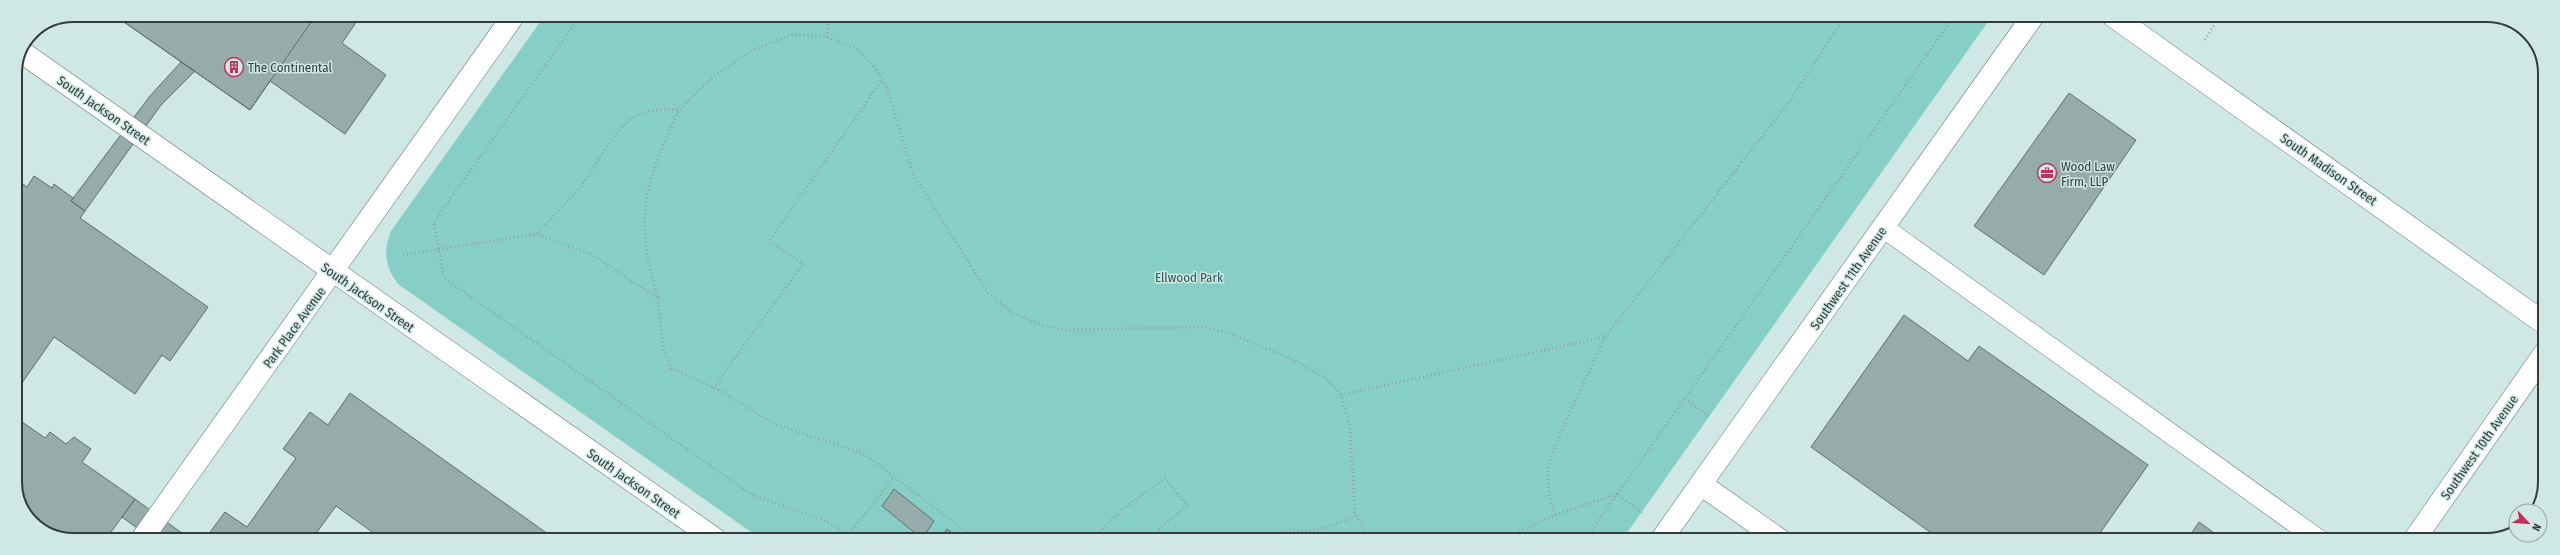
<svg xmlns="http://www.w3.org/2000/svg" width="2560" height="555" viewBox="0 0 2560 555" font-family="'Fira Sans Condensed',sans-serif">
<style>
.green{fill:#87cec7}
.building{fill:#96acaa;stroke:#5b706e}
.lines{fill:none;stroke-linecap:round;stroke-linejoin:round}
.service-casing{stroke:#617674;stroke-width:21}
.minor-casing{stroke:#617674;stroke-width:23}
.tertiary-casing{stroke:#617674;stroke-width:23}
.secondary-casing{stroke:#617674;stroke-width:23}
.path{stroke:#90a2a0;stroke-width:2.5;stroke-dasharray:1 3;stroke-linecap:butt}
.service{stroke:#fff;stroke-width:20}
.minor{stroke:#fff;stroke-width:22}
.tertiary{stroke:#fff;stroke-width:22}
.secondary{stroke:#fff;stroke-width:22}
.labels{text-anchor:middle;stroke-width:3;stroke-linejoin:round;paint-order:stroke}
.poi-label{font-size:13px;fill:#333c3b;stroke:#d0e8e5;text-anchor:start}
.street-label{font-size:13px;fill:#333c3b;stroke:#d0e8e5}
.park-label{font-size:13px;fill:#2a5c58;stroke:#d0e8e5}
.rim{fill:none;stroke:#333c3b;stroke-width:2}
</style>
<rect width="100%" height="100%" fill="#d0e8e5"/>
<path class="green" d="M545 15 1992 16 1622 540 761 539 398 284C385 267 383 251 391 231Z"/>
<path class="building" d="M114 15H361L342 43 386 75 345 134 270 81 250 110Z
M114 15H316L250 110Z
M181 62 195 71 161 105 85 211 71 201 150 96Z
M2069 93 2136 140 2044 275 1974 226Z
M34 176 52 188 54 184 73 198 71 201 85 211 80 218 208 307 170 361 162 355 135 394 54 337 15 393V178L27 187Z
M1904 315 1968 361 1979 346 2148 465 2095 540H1941L1811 447Z
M350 393 555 539H382L336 506 312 539H205L225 512 247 527 296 458 283 449 310 412 328 425Z
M15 417 45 438 50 432 66 444 74 437 91 449 82 462 135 499 106 539H62L32 523 15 489Z
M894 489 934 521 922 539 882 506Z
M135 499 190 539H152L122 517Z
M2199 522 2224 540H2187Z
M947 529 960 539H940Z"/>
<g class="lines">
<g class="service-casing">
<path id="service" d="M1884 228 2319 540"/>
</g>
<g class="minor-casing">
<path id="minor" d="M2113 16 2544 323
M1702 485 1780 540"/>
</g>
<g class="tertiary-casing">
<path id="tertiary" d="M142 539 514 15
M1661 540 2033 16"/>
</g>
<g class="secondary-casing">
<path id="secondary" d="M23 53 715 539
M2414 540 2544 354"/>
</g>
<path class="path" d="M581 15 434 222 444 278 752 495 821 519 857 539
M827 37 829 15
M2205 40 2219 17
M403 255 536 234
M658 297C633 217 645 183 679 110
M713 388 803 264 769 241 882 80
M1341 395 1604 337
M1685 399 1709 416
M1555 515 1549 496 1548 467 1561 432 1605 337 1789 102 1845 16
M845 539 894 477
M976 539 864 454 775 424 721 391 671 368 663 347 658 298 591 254 536 234C552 217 570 201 584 182 612 143 621 103 679 110L714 76 753 50 794 34 827 37 858 49 876 69 887 88 913 174 988 293 1011 312 1042 325 1066 330 1204 327 1229 333 1294 360 1328 380 1341 395 1350 427 1355 513 1370 540
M1096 539C1106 517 1146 494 1165 478L1187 506 1157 530 1165 539
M1255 539 1288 530 1315 531 1357 516
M1308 539 1315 532
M1501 540 1555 515 1617 494 1642 513
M1585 540 1954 16"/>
<use href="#service" class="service"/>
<use href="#minor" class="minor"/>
<use href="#tertiary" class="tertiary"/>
<use href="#secondary" class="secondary"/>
</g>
<defs>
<g id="building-ring" transform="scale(1)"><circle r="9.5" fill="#d0e8e5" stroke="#bf305b" stroke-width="1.5"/><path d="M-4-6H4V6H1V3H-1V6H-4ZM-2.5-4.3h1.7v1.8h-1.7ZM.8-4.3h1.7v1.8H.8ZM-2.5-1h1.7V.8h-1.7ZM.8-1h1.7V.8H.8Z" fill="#bf305b"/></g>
<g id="office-ring" transform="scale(1)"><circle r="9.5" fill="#d0e8e5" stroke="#bf305b" stroke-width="1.5"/><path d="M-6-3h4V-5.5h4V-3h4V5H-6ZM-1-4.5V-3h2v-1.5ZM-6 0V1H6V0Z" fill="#bf305b"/></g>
</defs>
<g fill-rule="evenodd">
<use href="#building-ring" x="234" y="67"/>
<use href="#office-ring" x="2047" y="173"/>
</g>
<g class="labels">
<g class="poi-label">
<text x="248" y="72">The Continental</text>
<text x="2061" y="171">Wood Law<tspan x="2061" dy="15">Firm, LLP</tspan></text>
</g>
<g class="street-label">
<text transform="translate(104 110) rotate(35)" y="5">South Jackson Street</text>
<text transform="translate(2329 169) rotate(35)" y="5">South Madison Street</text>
<text transform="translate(1848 278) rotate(-55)" y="5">Southwest 11th Avenue</text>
<text transform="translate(368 297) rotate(35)" y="5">South Jackson Street</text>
<text transform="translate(294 327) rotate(-54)" y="5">Park Place Avenue</text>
<text transform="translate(2479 447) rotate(-55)" y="5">Southwest 10th Avenue</text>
<text transform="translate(634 483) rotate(35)" y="5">South Jackson Street</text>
</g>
<g class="park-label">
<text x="1189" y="282">Ellwood Park</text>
</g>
</g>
<path d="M0 0H2560V555H0ZM73 22H2487A51 51 0 0 1 2538 73V482A51 51 0 0 1 2487 533H73A51 51 0 0 1 22 482V73A51 51 0 0 1 73 22Z" fill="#d0e8e5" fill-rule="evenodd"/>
<path class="rim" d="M73 22H2487A51 51 0 0 1 2538 73V482A51 51 0 0 1 2487 533H73A51 51 0 0 1 22 482V73A51 51 0 0 1 73 22Z"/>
<g transform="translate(2528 523) rotate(116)"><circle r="19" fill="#d0e8e5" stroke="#91a3a1"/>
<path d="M0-3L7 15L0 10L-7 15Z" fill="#bf305b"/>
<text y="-6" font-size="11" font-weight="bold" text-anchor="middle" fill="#333c3b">N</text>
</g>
</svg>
